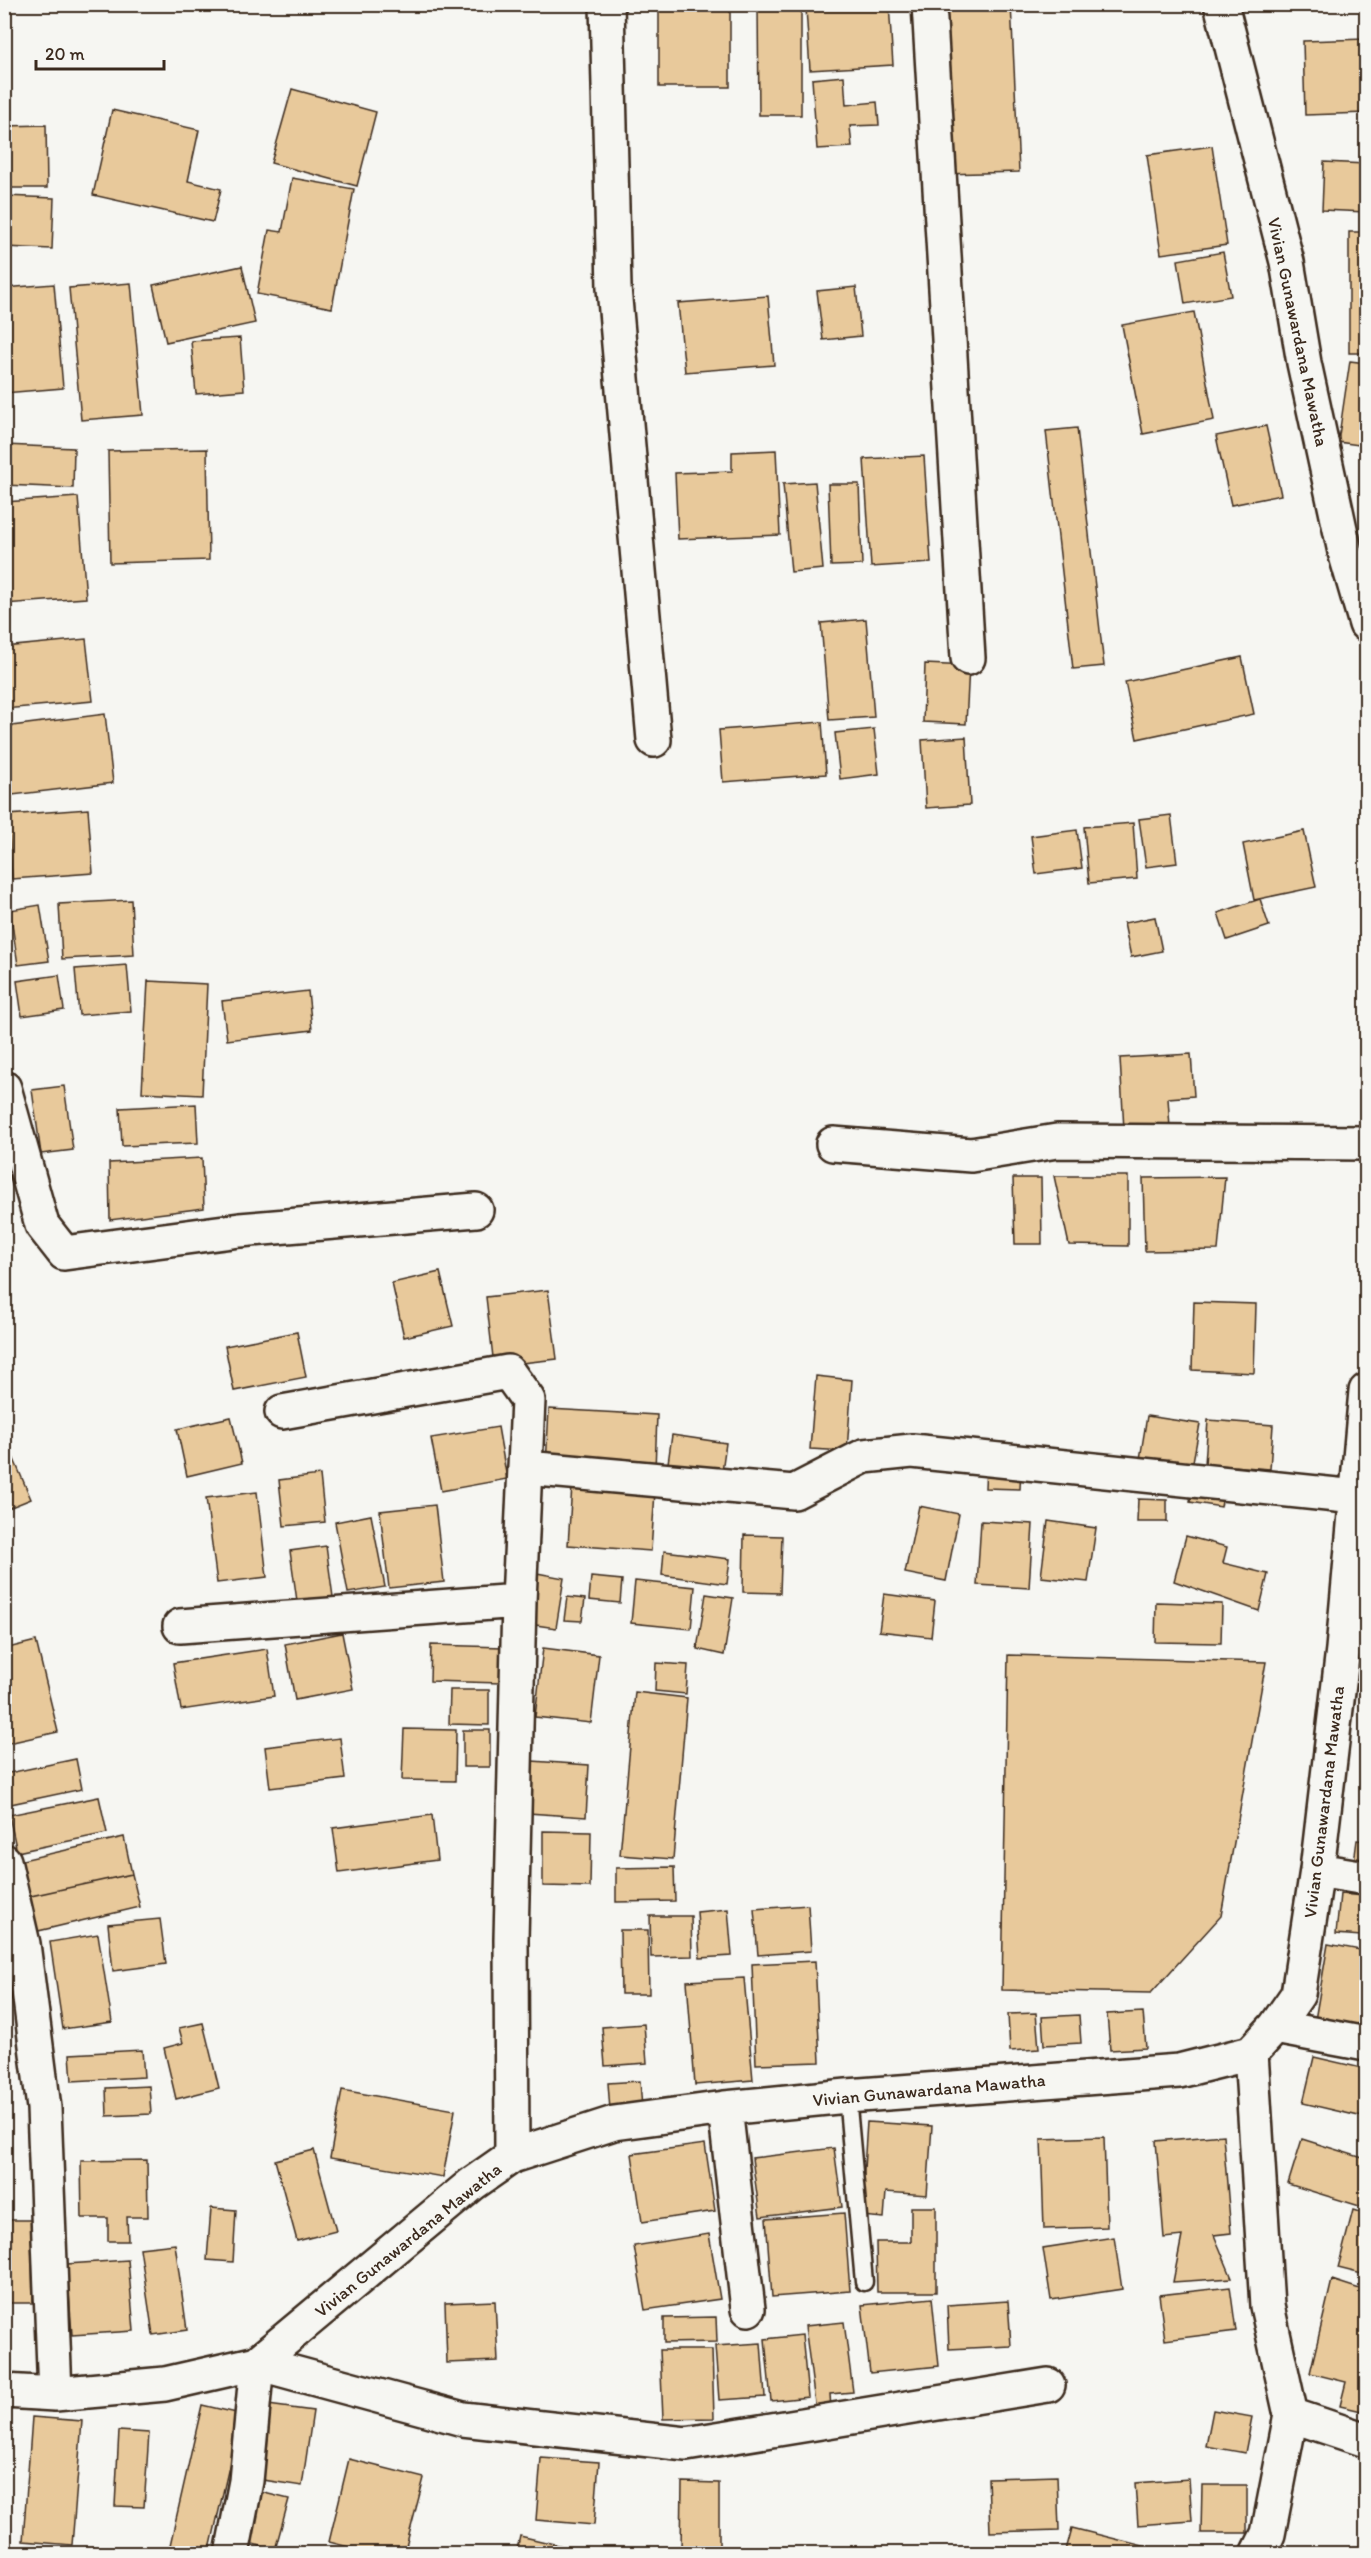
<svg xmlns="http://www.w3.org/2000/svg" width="1371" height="2558" viewBox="0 0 1371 2558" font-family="Itim,sans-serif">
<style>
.building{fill:#e8c99b;stroke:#3b2a1e;stroke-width:1.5}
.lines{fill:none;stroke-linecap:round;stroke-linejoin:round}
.service-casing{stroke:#3b2a1e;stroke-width:21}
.minor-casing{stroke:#3b2a1e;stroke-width:38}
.service{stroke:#f6f6f2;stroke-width:16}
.minor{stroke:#f6f6f2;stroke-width:33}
.labels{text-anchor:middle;stroke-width:4.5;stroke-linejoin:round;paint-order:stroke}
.street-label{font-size:18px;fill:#3b2a1e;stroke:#f6f6f2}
</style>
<rect width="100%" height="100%" fill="#f6f6f2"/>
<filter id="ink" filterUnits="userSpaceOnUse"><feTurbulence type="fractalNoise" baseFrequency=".0167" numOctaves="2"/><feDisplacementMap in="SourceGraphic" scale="12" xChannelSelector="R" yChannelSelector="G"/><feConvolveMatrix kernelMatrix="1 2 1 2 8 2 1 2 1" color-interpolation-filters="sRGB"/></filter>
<g filter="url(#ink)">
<path class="building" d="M659 4H730V87H659Z
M889 4 893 65 810 70 806 8Z
M937 4H1011L1019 172 944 174Z
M758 5H801V115H759Z
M1366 39V113L1305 115 1303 41Z
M844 76 846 105 877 102 879 125 850 126 852 147 817 149 812 79Z
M292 89 376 112 357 186 271 163Z
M112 110 199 130 188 181 221 189 213 222 93 195Z
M46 125 47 188H4V126Z
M1212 146 1227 245 1161 254 1147 155Z
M1324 162 1366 164V212L1322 210Z
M292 178 354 189 332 308 257 294 269 230 282 232Z
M4 196 54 198 52 249 4 247Z
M1349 232H1366V353H1349Z
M1223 252 1231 296 1185 304 1178 260Z
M242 266 255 323 166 342 153 285Z
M131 283 143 415 81 420 69 288Z
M54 284 63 388 4 393V288Z
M856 287 861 336 823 340 817 291Z
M768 296 774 365 685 372 678 303Z
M1194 312 1214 420 1143 434 1122 325Z
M240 338 244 390 196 394 191 341Z
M1350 361 1366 363V446L1338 442Z
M1266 426 1281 495 1231 505 1216 436Z
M1077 428 1104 666 1073 669 1046 431Z
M4 445 74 448 73 488 4 485Z
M207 449 209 560 110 563 108 451Z
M776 450 780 535 678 539 675 473 732 471V452Z
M924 456 931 563 871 567 864 459Z
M815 482 823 569 791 572 783 484Z
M828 484H859L862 565 831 566Z
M78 497 86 598 4 604V502Z
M866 619 874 717 829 720 821 623Z
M86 639 93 701 4 709V647Z
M1242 657 1254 714 1137 739 1125 682Z
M925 664 969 666 966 724 923 722Z
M105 714 113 783 4 796V727Z
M822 722 826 774 723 782 719 730Z
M874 729 879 774 840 779 835 733Z
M966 737 970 805 926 808 922 740Z
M88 809 93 873 12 879 8 815Z
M1171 815 1177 863 1146 867 1139 819Z
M1133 823 1137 879 1089 883 1084 827Z
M1077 830 1082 868 1036 874 1031 836Z
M1304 831 1316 887 1254 900 1243 844Z
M1260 899 1269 926 1227 940 1218 913Z
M131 900 134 955 62 959 59 904Z
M40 905 49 961 18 965 10 910Z
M1155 917 1162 951 1131 957 1124 923Z
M127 965 131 1011 79 1015 75 969Z
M59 975 64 1010 22 1016 17 981Z
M148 981 207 984 202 1095 142 1092Z
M308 991 312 1030 227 1040 222 1001Z
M1191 1054 1194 1096 1168 1098 1170 1128 1124 1130 1120 1058Z
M64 1086 73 1150 41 1154 32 1090Z
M196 1104 198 1143 122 1146 120 1108Z
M202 1158 204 1208 110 1220 109 1163Z
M1054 1176H1128V1246L1069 1245Z
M1225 1177 1218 1250 1145 1251 1143 1178Z
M1013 1178H1041L1042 1244H1015Z
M440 1272 453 1326 404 1337 392 1283Z
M548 1290 557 1359 494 1366 486 1297Z
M1194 1302 1256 1304 1254 1373 1192 1370Z
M297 1332 306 1377 234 1391 225 1346Z
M816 1376 852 1380 847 1451 810 1449Z
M549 1409 657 1415 655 1470 546 1465Z
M1147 1416 1200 1424 1192 1467 1140 1459Z
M231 1417 242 1463 187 1476 177 1429Z
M1208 1420 1273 1425 1270 1469 1205 1464Z
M498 1427 507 1479 441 1491 431 1438Z
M672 1435 726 1443 720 1485 666 1477Z
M4 1436 31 1499 4 1510Z
M986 1465 1021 1466 1020 1489 985 1488Z
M320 1475 325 1522 284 1526 279 1480Z
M1192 1485 1224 1490 1221 1507 1190 1502Z
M572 1486 655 1492 651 1551 568 1545Z
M257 1492 267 1577 217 1583 206 1498Z
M1138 1499 1167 1500V1522H1137Z
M435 1505 444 1582 389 1588 380 1511Z
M919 1506 959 1514 946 1581 905 1573Z
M371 1515 385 1587 348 1593 335 1522Z
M981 1521 1033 1524 1029 1588 977 1585Z
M1048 1521 1096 1528 1088 1582 1041 1577Z
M744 1535 782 1536 780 1593 743 1592Z
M1186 1536 1227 1547 1223 1563 1268 1574 1259 1611 1174 1581Z
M326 1546 333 1597 297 1601 290 1551Z
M664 1551 730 1559 727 1584 662 1575Z
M537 1573 564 1578 556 1628 529 1624Z
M591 1577 622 1580 620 1603 589 1600Z
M635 1581 695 1587 691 1629 631 1623Z
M706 1594 733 1598 724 1655 697 1649Z
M884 1594 935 1601 931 1637 879 1631Z
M567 1597 585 1599 582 1621 564 1620Z
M1156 1602 1222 1604 1221 1643 1155 1642Z
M342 1633 353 1689 295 1700 285 1644Z
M36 1641 58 1732 4 1744V1649Z
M431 1645 503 1647 501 1683 430 1681Z
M543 1648 599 1655 591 1723 535 1717Z
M267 1649 274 1696 181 1710 173 1663Z
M1008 1655 1266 1662 1221 1916 1151 1993 1002 1990Z
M656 1663 688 1665 686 1694 655 1691Z
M450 1690H489V1725L449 1724Z
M635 1692 687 1698 673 1859 620 1855Z
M404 1729 456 1730 455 1781 402 1780Z
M463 1730H490V1767H463Z
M340 1738 345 1779 270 1788 265 1747Z
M76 1759 82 1789 6 1805 4 1774Z
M532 1761 589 1765 586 1817 528 1813Z
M99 1797 107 1833 17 1852 9 1815Z
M432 1815 437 1860 339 1873 333 1828Z
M543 1831 591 1832 590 1887 543 1886Z
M124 1837 132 1874 26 1897 18 1861Z
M1357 1840 1366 1841V1872L1353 1870Z
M674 1867 675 1901 616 1902V1868Z
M132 1874 140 1907 34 1932 26 1897Z
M1340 1894 1365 1896 1361 1936 1336 1934Z
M808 1905 811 1951 758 1955 754 1909Z
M728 1909 732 1956 700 1958 697 1912Z
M650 1916H691L692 1956 651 1957Z
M160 1919 166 1964 113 1971 108 1924Z
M620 1930H648L649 1994H621Z
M98 1934 112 2022 63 2029 50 1942Z
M1328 1944 1366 1951V2035L1314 2026Z
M7 1954 11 2000H4V1955Z
M815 1961 820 2062 756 2064 752 1964Z
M744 1978 753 2080 695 2085 687 1981Z
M1143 2012 1146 2048 1110 2050 1107 2014Z
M1036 2013 1039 2049 1010 2051 1008 2014Z
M1079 2015 1081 2043 1044 2045 1042 2017Z
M203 2023 219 2088 176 2099 164 2048 183 2043 179 2028Z
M644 2024 647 2063 605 2066 602 2027Z
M142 2050 144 2077 72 2081 70 2054Z
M1314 2057 1366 2069V2104L1363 2117 1303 2103Z
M640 2081 642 2108 610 2110 608 2083Z
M149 2086 151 2114 107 2116 106 2088Z
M342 2090 455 2110 443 2177 330 2158Z
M867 2122 932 2126 927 2195 886 2192 884 2218 861 2216Z
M1223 2135 1231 2233 1214 2235 1232 2278 1173 2282 1182 2236 1164 2238 1156 2141Z
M1104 2137 1107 2227 1044 2229 1041 2139Z
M1302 2139 1366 2159V2208L1288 2184Z
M705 2144 715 2211 642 2222 632 2154Z
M834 2148 842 2207 760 2217 752 2158Z
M314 2150 336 2231 297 2241 275 2160Z
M147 2160 148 2217H127L128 2241H108V2218H82L81 2161Z
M911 2207H936V2292H877L876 2242H911Z
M211 2208 236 2210 233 2262 207 2260Z
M1353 2210 1366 2214V2275L1338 2268Z
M844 2213 850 2291 772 2297 766 2219Z
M4 2220H31L33 2303H4Z
M709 2234 720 2299 645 2310 634 2246Z
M1114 2237 1122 2289 1051 2300 1043 2248Z
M175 2244 187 2330 153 2335 140 2248Z
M128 2260 134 2331 72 2335 67 2264Z
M1332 2280 1366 2291V2412L1340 2406 1346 2382 1310 2373Z
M1230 2287 1236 2331 1165 2340 1159 2295Z
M932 2298 939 2366 870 2373 862 2305Z
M495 2301 498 2361 447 2363 445 2303Z
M1008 2301 1011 2346 949 2349 947 2305Z
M716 2317 717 2342 664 2343V2318Z
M844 2322 853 2392 830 2394 831 2409 816 2411 805 2326Z
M802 2335 808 2397 771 2401 765 2339Z
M761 2343 765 2397 719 2400 715 2346Z
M660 2350H712L714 2418 663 2419Z
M202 2405 241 2414 209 2554H168Z
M268 2405 313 2411 302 2486 257 2479Z
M1213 2410 1252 2417 1245 2453 1206 2446Z
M32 2417 82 2421 72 2545 23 2541Z
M119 2431 149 2433 144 2507 115 2506Z
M541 2458 599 2462 594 2525 536 2520Z
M349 2459 424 2478 404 2554H376L329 2542Z
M1057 2476 1059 2530 990 2532 988 2478Z
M1189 2479 1192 2521 1138 2525 1135 2483Z
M682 2482 719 2483V2550H681Z
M1202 2485H1247V2533H1201Z
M256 2491 289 2499 275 2550 242 2541Z
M1072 2528 1159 2550V2554H1065Z
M520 2536 584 2551 583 2554H516Z"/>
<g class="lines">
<g class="service-casing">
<path id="service" d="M847 2096 864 2282"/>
</g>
<g class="minor-casing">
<path id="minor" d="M607 4 614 288 654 740
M929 4 968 658
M1221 4 1287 262 1304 363 1345 552 1366 624
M4 1088 42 1225 64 1253 240 1230 476 1210
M833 1144 971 1155 1057 1141 1366 1143
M282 1412 508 1372 528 1400 519 1601 511 1939 512 2156
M526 1468 794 1492 864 1456 912 1451 1356 1497
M180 1626 519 1601
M4 1861 23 1944 44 2108 55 2394
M1317 1870 1366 1878
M1275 2027 1366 2044
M1251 2053 1267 2306 1291 2415 1268 2534 1258 2554
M725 2108 748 2309
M4 2391 55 2394 165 2384 257 2363 472 2184 512 2156 614 2123 725 2108 847 2096 1179 2071 1251 2053 1275 2027 1298 1994 1317 1870 1343 1649 1366 1391
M1291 2415 1366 2440
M232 2554 246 2481 257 2363 463 2419 686 2444 1048 2385"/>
</g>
<use href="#service" class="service"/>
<use href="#minor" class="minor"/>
</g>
</g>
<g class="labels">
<g class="street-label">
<text transform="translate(1298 332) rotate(78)" y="6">Vivian Gunawardana Mawatha</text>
<text transform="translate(1324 1802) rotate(-83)" y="6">Vivian Gunawardana Mawatha</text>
<text transform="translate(929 2090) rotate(-5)" y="6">Vivian Gunawardana Mawatha</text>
<text transform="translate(408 2240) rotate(-39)" y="6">Vivian Gunawardana Mawatha</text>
</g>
</g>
<rect width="1371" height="2558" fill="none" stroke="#f6f6f2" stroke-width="24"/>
<rect x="12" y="12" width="1347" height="2534" fill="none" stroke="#3b2a1e" stroke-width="2" filter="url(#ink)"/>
<path d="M36 60v9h128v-9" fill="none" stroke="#3b2a1e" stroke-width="3"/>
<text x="45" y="60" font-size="18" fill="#3b2a1e" stroke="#f6f6f2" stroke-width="4.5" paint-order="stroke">20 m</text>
</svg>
